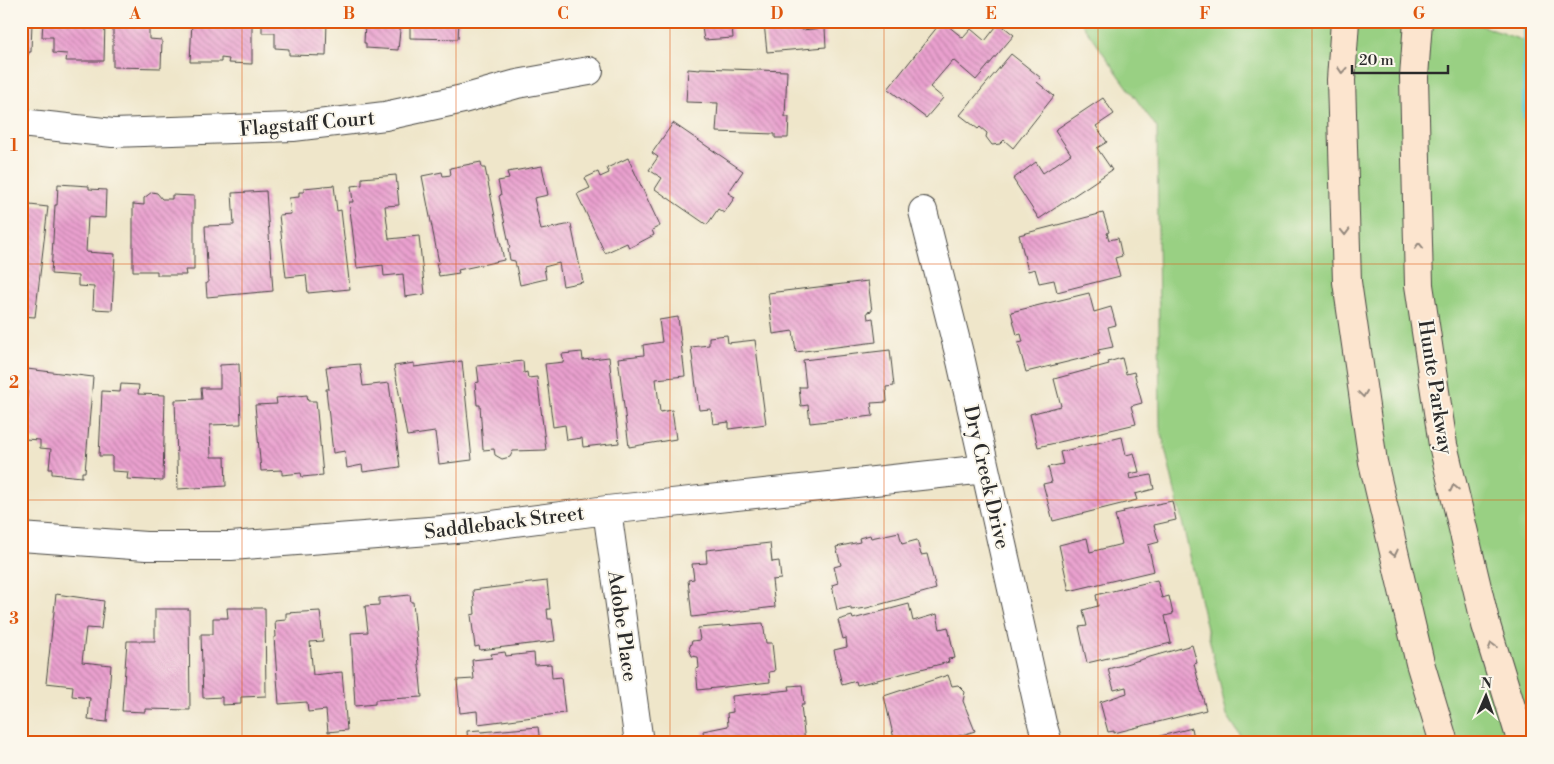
<svg xmlns="http://www.w3.org/2000/svg" width="1554" height="764" viewBox="0 0 1554 764" font-family="'Libre Bodoni',serif">
<style>
.green{fill:#99d083;stroke:#627e57}
.lines{fill:none;stroke-linecap:round;stroke-linejoin:round}
.stream{stroke:#5dcbd1;stroke-width:10}
.building{fill:url(#building-back-hatch)}
.minor-casing{stroke:#484743;stroke-width:30}
.secondary-casing{stroke:#484743;stroke-width:30}
.minor{stroke:#fff;stroke-width:28}
.secondary{stroke:#fce5cf;stroke-width:28}
.oneway{stroke:#94887d}
.grid{fill:none;stroke:#df570e;stroke-width:1;stroke-opacity:0.55}
.labels{text-anchor:middle;stroke-width:4;stroke-linejoin:round;paint-order:stroke}
.street-label{font-size:20px;fill:#2b2b2b;stroke:#fbf7ec}
.neatline{fill:none;stroke:#df570e;stroke-width:2}
.grid-label{font-size:16px;text-anchor:middle;font-weight:bold;fill:#df570e}
</style>
<defs>
<pattern id="building-back-hatch" width="6" height="6" patternUnits="userSpaceOnUse" patternTransform="scale(1.25)"><rect width="6" height="6" fill="#eaa0cf"/><path d="M-1 5l2 2M0 0l6 6M5-1l2 2" fill="none" stroke="#be83a8"/></pattern>
</defs>
<rect width="100%" height="100%" fill="#fbf7ec"/>
<filter id="ink" filterUnits="userSpaceOnUse"><feTurbulence type="fractalNoise" baseFrequency=".02" numOctaves="2"/><feDisplacementMap in="SourceGraphic" scale="10" xChannelSelector="R" yChannelSelector="G"/><feConvolveMatrix kernelMatrix="1 2 1 2 8 2 1 2 1" color-interpolation-filters="sRGB"/></filter>
<filter id="wash" filterUnits="userSpaceOnUse"><feTurbulence type="fractalNoise" baseFrequency=".0096" numOctaves="4" result="noise"/><feDisplacementMap in="SourceGraphic" scale="20" xChannelSelector="R" yChannelSelector="G"/><feGaussianBlur stdDeviation="1.12" result="paint"/><feColorMatrix in="noise" values="0 0 0 0 0 0 0 0 0 0 0 0 0 0 0 0 0 1.4 0 .05"/><feComposite in="paint" operator="in"/></filter>
<g filter="url(#wash)">
<rect width="100%" height="100%" fill="#efe6ca"/>
<path class="green" d="M1080 21H1468L1533 44V743H1245L1227 715 1160 427 1157 128Z"/>
<g class="lines">
<path class="stream" d="M1527 21V117L1533 125"/>
</g>
<g id="blocks">
<path class="building" d="M21 21H32L31 52H29L28 55H21Z
M43 21H105L104 61H66L67 54 53 53V37H42Z
M113 21H149V39L162 40 161 68 113 67Z
M192 21H252V64L228 63 229 59 221 58V62H190Z
M262 21H327L326 56 289 55V49L275 48V33H262Z
M365 21H401L398 50 366 48V43H364Z
M410 21H459L458 39 410 38Z
M701 21H801L802 30 825 28 826 47 767 52 764 23 732 25 733 38 704 40Z
M942 21 963 38 971 29 985 41 999 23 1014 35 976 80 953 60 930 87 943 98 926 118 888 89Z
M1011 54 1041 78 1037 82 1054 96 1013 148 1004 140 1000 144 992 145 986 137 987 133 980 127 978 129 960 115Z
M700 68 787 71 785 117H789L788 138H775V134L716 132 718 103 686 102 688 69 700 70Z
M1103 98 1114 114 1096 126 1107 142 1097 148 1112 170 1039 219 1013 179 1036 162 1043 173 1071 154 1055 130Z
M673 123 743 171 728 193 735 197 724 213 718 209 707 225 655 189 662 178 649 170 658 157 652 153Z
M628 158 660 226 652 230 654 235 629 248 627 243 605 253 577 194 590 188 585 178 598 172 600 177 609 173 607 168Z
M481 162 482 168H485L504 260 458 270 459 273 439 276 436 263H439L422 176 442 172 443 176 451 175 450 168Z
M542 166 548 195 534 198 541 230 571 224 583 282 563 286 559 263 544 267 546 279 520 285 515 261 510 260 508 249 510 248 499 196 501 195 498 181 509 179 507 172Z
M396 175 399 205 385 206 389 239 419 236 425 294 405 297 403 274 384 276 383 265 357 268 349 202H353L351 186 362 185V178Z
M58 184 89 186V189L106 190 105 218 88 217 86 252 115 254 112 310 93 309 94 287 78 286V276L51 274 55 205H57Z
M334 185 337 211 341 210 350 289 308 293 306 275 286 277 279 215 291 214 289 198 299 197V192H304V188Z
M266 191 273 291 207 297 206 283H208L205 226 234 225 232 193Z
M152 192 157 193 162 199H172V195L194 196V270H185L186 275H157V271H133V204L144 205V198Z
M21 204 48 207 35 317 21 316Z
M1103 213 1109 232 1107 233 1109 240 1118 238 1122 256 1115 258 1120 276 1057 292 1054 280 1039 283 1035 269 1028 271 1019 235Z
M868 281 872 311 867 312 868 319 873 318 876 342 796 352 793 331 773 334 768 293Z
M1089 293 1094 312 1111 307 1116 325 1108 327 1113 347 1098 350 1100 354 1026 372 1018 343 1023 342 1021 334 1017 335 1011 312Z
M678 317 685 376 656 379 660 412 672 410 676 439 629 447 618 358 644 355 643 345 662 342 659 320Z
M727 335 728 343 755 340 766 424 729 429V422L713 424 711 409 699 410 691 347 709 345V337Z
M890 350 894 386 886 387 887 402 871 403 873 416 810 423 808 405 801 406 799 387H806L803 360Z
M582 352 583 360 609 357 619 443 583 447 582 438 567 440 565 425 553 427 545 364 564 362 562 354Z
M1122 358 1126 374 1134 372 1142 403 1131 406 1136 424 1038 447 1030 414 1061 406 1054 379 1109 364 1108 362Z
M462 361 472 460 439 464 435 432 407 436 394 366 414 363V367Z
M523 361 524 373 527 372 528 378 537 377 546 450 513 451 510 457 502 459 495 455 494 449 483 450 480 405H477L475 383 479 382 477 366Z
M239 364 241 424 210 425 211 457H225L226 486 178 489 175 400 202 399 201 388H220V365Z
M360 364 363 386 389 383 400 467 363 472 362 465 347 468 345 451 333 453 326 389H329L326 367Z
M27 369 93 377 85 472H82V477L52 474V469H49L51 449 40 448V440L24 439 28 381 26 380Z
M121 384 139 385 138 394 165 395 163 481 127 479 128 472 112 471V456H99L102 391 120 392Z
M307 395 308 401H316L323 475 302 477 301 473 282 475V470L261 471 255 405 277 404 276 398Z
M1122 437 1126 455 1134 453 1139 472 1129 474 1130 479 1151 475 1154 489 1135 494 1137 500 1053 521 1043 484 1052 482 1048 467 1063 464 1060 452Z
M1172 501 1176 520 1154 525 1159 542 1148 545 1154 571 1069 591 1059 545 1087 538 1090 552 1122 544 1115 515 1124 513 1123 511Z
M899 532 902 544 917 540 921 555 927 554 936 589 867 608 851 610V607L837 610 832 585 838 583 834 567 841 565 836 547 860 542 859 538 870 535 871 538Z
M770 543 772 562 779 561 781 579 772 580 775 607 692 617 688 580 694 579 692 564 707 563 706 550Z
M1157 580 1162 598 1169 596 1173 614 1165 616 1171 643 1087 663 1079 627 1087 626 1083 610 1098 606 1096 595Z
M547 581 550 609H547L548 619H552L555 641 480 650 479 646 475 647 471 615 475 614 473 590Z
M56 594 104 601 101 629 86 628 82 662 111 665 107 722 88 720 90 698 72 696 73 686 46 683Z
M410 595 411 602H413L422 697 375 700V704L355 706 351 633 368 632 365 606 379 605V598Z
M909 604 913 621 937 614 940 629 948 627 955 658 948 659 949 662 857 685 856 681 842 685 834 650 847 647 846 638 843 639 838 620 852 616 853 619Z
M227 608H265L266 696 241 697V704L222 705V697L203 698 201 634H213V618H228Z
M155 609H189L190 710 145 709V712L122 711 127 641H155Z
M320 611 323 641 310 642 313 675 342 672 347 730 328 732 326 710 308 712 307 702 279 704 274 637H276L275 621 286 620V613Z
M763 623 766 643H772L775 671 769 672 770 682 698 690 696 669 699 668 698 657 692 656 689 649 692 641 700 640 698 628Z
M1192 645 1197 663 1194 664 1206 710 1114 733V731L1108 732 1100 702 1127 693 1126 687 1114 690 1108 669Z
M505 652 506 656 534 653 535 665 551 664 552 678 561 677 565 713 478 724 477 711 460 713 457 680 474 679 472 660 492 658 491 654Z
M948 675 952 686 958 685 965 692 963 701 975 731 937 743H895L884 696Z
M802 685 804 705H801L805 743H705L703 731 728 726 727 713 733 712 732 696 790 690 789 686Z
M538 727 540 743H468L467 731 480 730 481 732Z
M1192 728 1195 743H1125L1148 737 1149 739Z"/>
</g>
</g>
<g filter="url(#ink)">
<use href="#blocks" fill-opacity="0" stroke="#484743" stroke-width="1"/>
<g class="lines">
<g class="minor-casing">
<path id="minor" d="M21 123 113 133 293 127 385 116 463 99 517 84 589 71
M923 211 961 361 1042 723 1048 743
M607 510 639 743
M21 537 146 546H231L469 528 607 510 985 469"/>
</g>
<g class="secondary-casing">
<path id="secondary" d="M1345 21 1341 80 1347 282 1373 462 1420 663 1444 743
M1418 21 1414 77 1419 285 1443 445 1486 625 1522 743"/>
</g>
<use href="#minor" class="minor"/>
<use href="#secondary" class="secondary"/>
</g>
<defs><path id="oneway-chevron" d="M-2-3.5L2.5 0L-2 3.5" fill="none" stroke-width="1.6" stroke-linecap="round" stroke-linejoin="round" transform="scale(1.25)"/></defs>
<g class="oneway">
<use href="#oneway-chevron" transform="translate(1342 70) rotate(94)"/>
<use href="#oneway-chevron" transform="translate(1345 232) rotate(89)"/>
<use href="#oneway-chevron" transform="translate(1419 246) rotate(-91)"/>
<use href="#oneway-chevron" transform="translate(1363 394) rotate(82)"/>
<use href="#oneway-chevron" transform="translate(1454 488) rotate(-103)"/>
<use href="#oneway-chevron" transform="translate(1394 553) rotate(77)"/>
<use href="#oneway-chevron" transform="translate(1492 646) rotate(-106)"/>
</g>
</g>
<path class="grid" d="M242 21V743M456 21V743M670 21V743M884 21V743M1098 21V743M1312 21V743M21 264H1533M21 500H1533"/>
<g class="labels">
<g class="street-label">
<text transform="translate(307 123) rotate(-5)" y="7">Flagstaff Court</text>
<text transform="translate(1436 387) rotate(81)" y="7">Hunte Parkway</text>
<text transform="translate(987 477) rotate(77)" y="7">Dry Creek Drive</text>
<text transform="translate(504 522) rotate(-7)" y="7">Saddleback Street</text>
<text transform="translate(623 626) rotate(82)" y="7">Adobe Place</text>
</g>
</g>
<rect width="1554" height="764" fill="none" stroke="#fbf7ec" stroke-width="55"/>
<g transform="translate(1486 696) rotate(2)" stroke="#fbf7ec" stroke-width="4" paint-order="stroke">
<path d="M0-4L9 19L0 12L-9 19Z" fill="#2b2b2b"/>
<text y="-8" font-size="14" font-weight="bold" text-anchor="middle" fill="#2b2b2b">N</text>
</g>
<path d="M1352 65v8h96v-8" fill="none" stroke="#2b2b2b" stroke-width="2.5"/>
<text x="1359" y="65" font-size="15" fill="#2b2b2b" stroke="#fbf7ec" stroke-width="4" paint-order="stroke">20 m</text>
<rect x="28" y="28" width="1498" height="708" class="neatline"/>
<g class="grid-label">
<text x="135" y="19">A</text>
<text x="349" y="19">B</text>
<text x="563" y="19">C</text>
<text x="777" y="19">D</text>
<text x="991" y="19">E</text>
<text x="1205" y="19">F</text>
<text x="1419" y="19">G</text>
<text x="14" y="151">1</text>
<text x="14" y="388">2</text>
<text x="14" y="624">3</text>
</g>
</svg>
